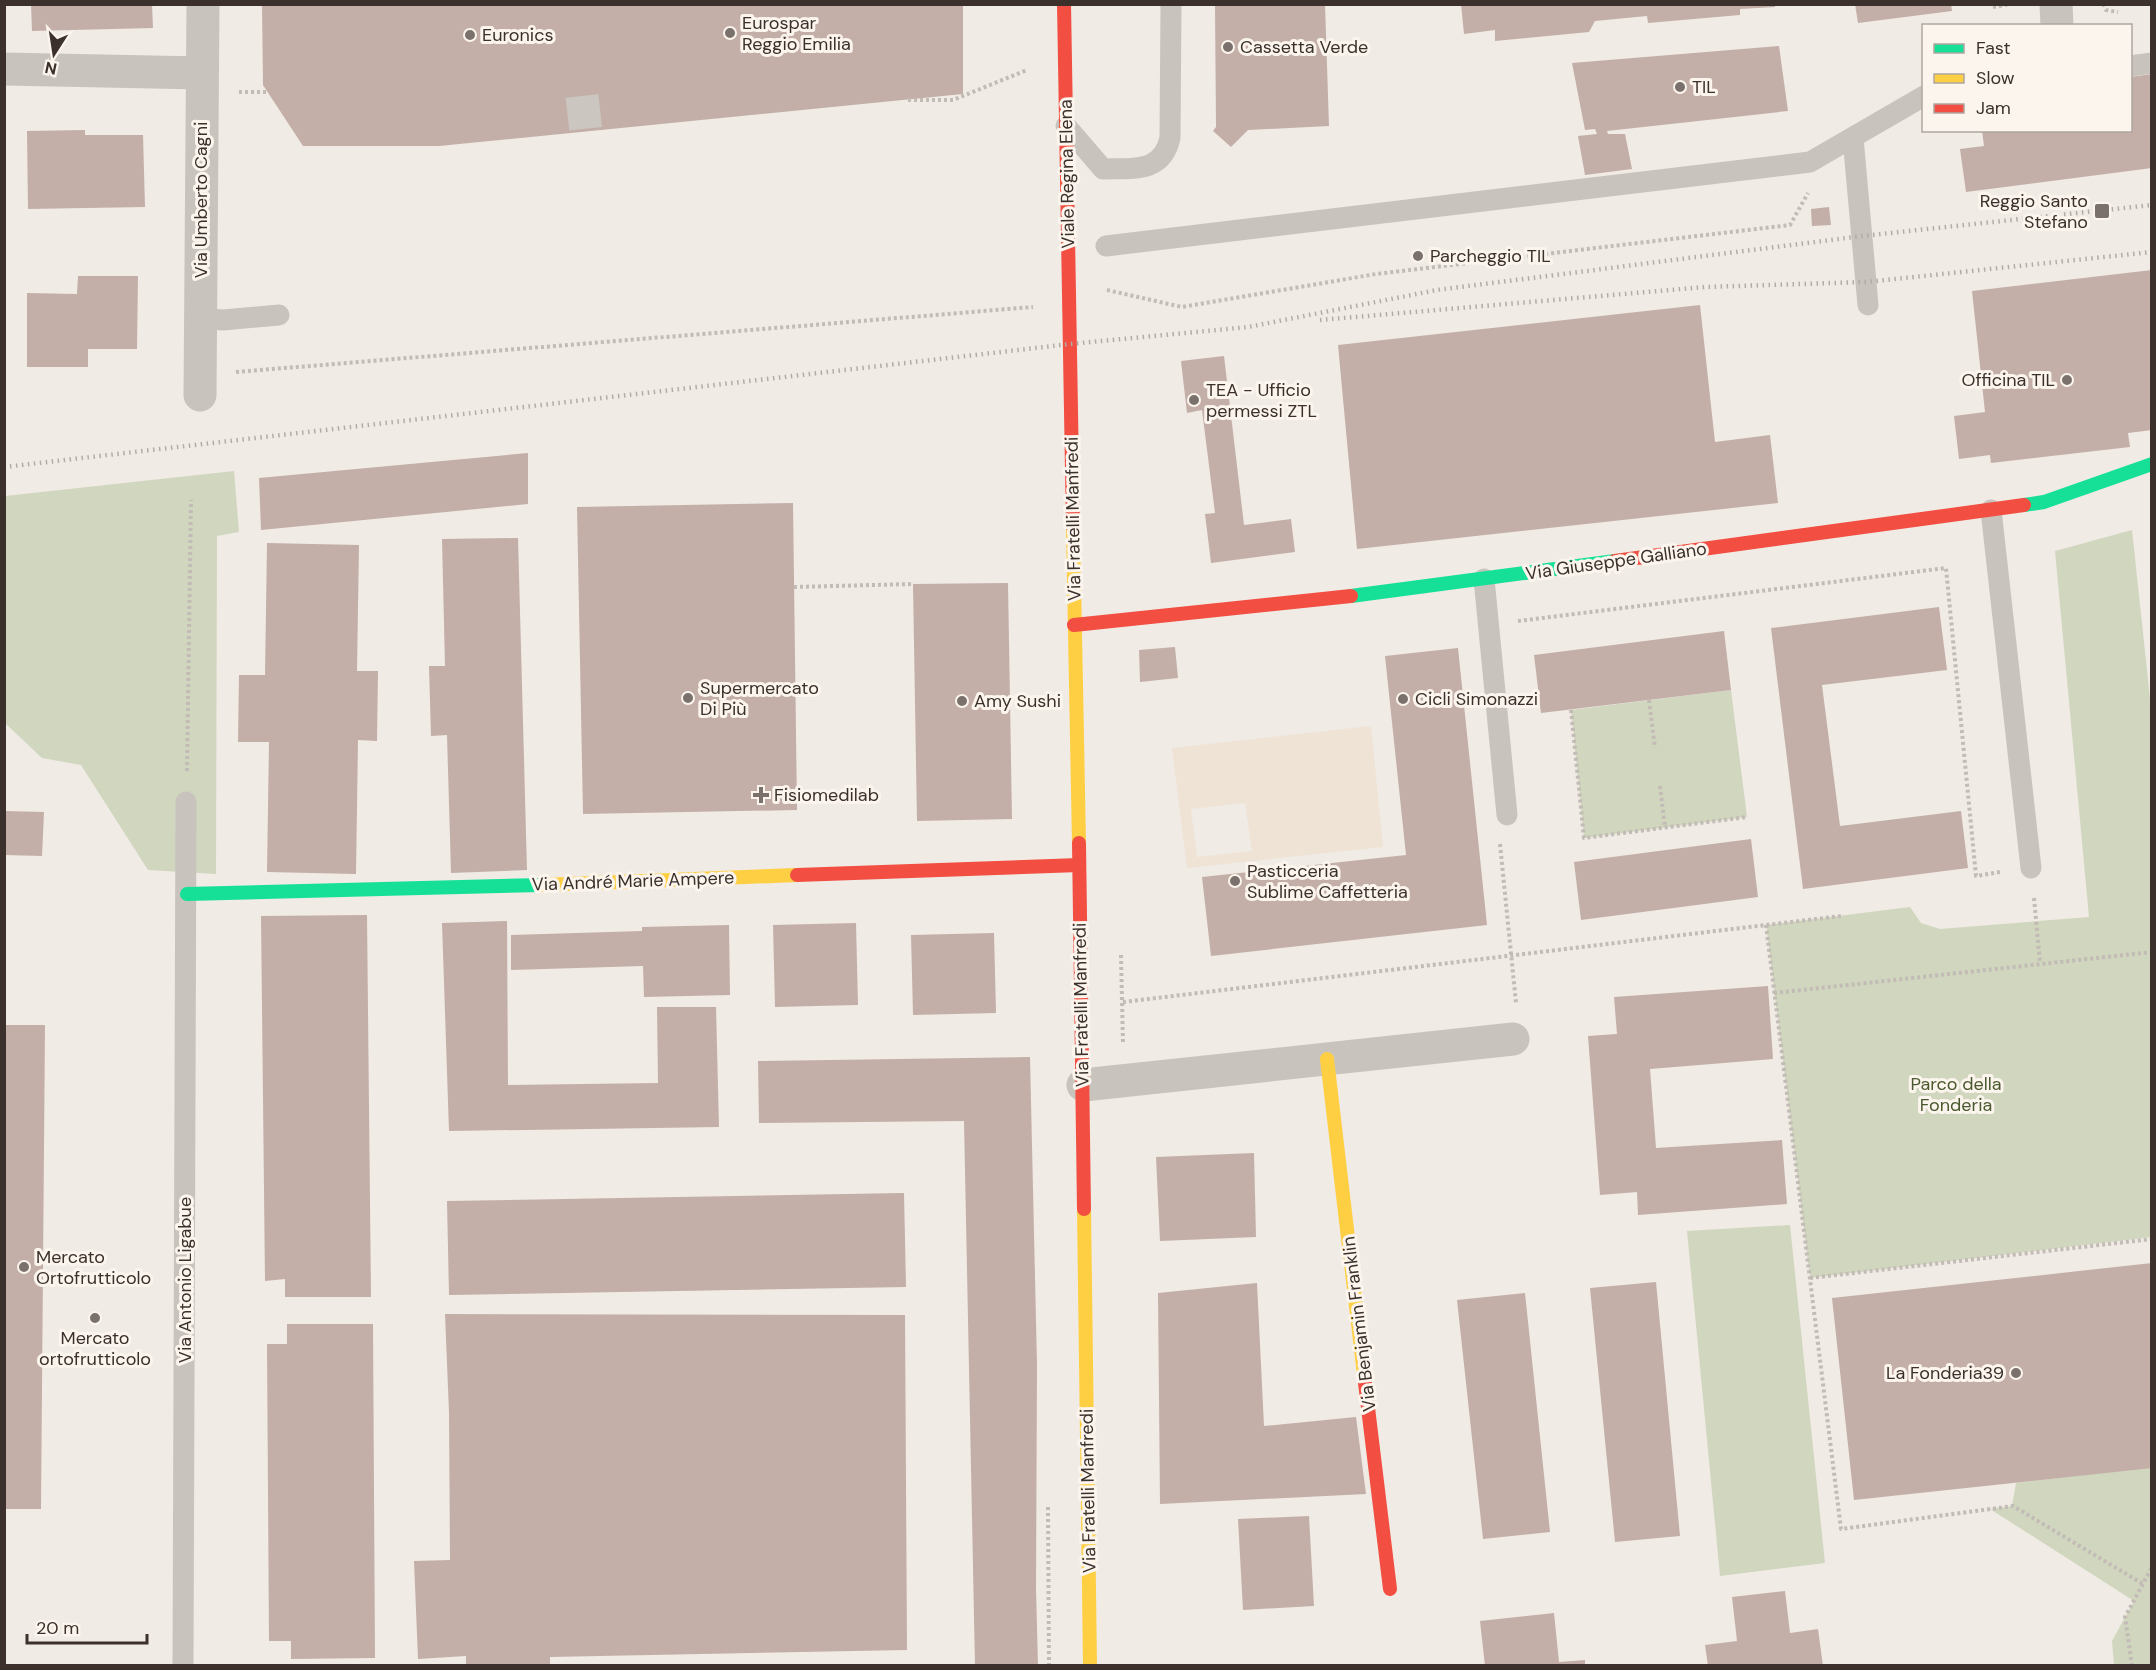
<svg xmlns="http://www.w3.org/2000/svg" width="2156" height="1670" font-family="'DM Sans',sans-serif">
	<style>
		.green { fill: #d1d6bf }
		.plaza { fill: #eee3d5; fill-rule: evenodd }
		.building { fill: #c3afa7 }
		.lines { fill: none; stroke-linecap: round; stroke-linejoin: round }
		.street-tunnel { stroke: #ccc6c0; stroke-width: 33; stroke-dasharray: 33 16; stroke-linecap: butt }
		.path { stroke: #c2bbb6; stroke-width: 4; stroke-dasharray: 3 3; stroke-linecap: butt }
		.lane { stroke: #c9c3be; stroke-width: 21 }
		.street { stroke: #c9c3be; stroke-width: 33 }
		.fast { stroke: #16e098; stroke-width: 14 }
		.slow { stroke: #ffcf43; stroke-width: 14 }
		.jam { stroke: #f24e42; stroke-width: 14 }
		.rail { stroke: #b1aca8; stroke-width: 4.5; stroke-dasharray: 1.5 4.5; stroke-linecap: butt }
		.poi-dot { fill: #7a716c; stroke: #fbf5ee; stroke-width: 2 }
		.labels { text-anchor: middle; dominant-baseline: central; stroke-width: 6; stroke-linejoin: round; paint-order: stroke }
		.poi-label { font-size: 18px; fill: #3b302b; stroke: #fbf5ee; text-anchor: start }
		.street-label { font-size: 18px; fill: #3b302b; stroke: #fbf5ee }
		.park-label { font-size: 18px; fill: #4a5a2e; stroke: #fbf5ee }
	</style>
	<rect width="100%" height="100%" fill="#f0ebe5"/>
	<g class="green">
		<polygon points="234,471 239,532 217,536 216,874 148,870 81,765 42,758 5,723 5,496"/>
		<polygon points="2132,530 2152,717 2151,1237 1810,1278 1766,925 1910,907 1921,923 1940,929 2089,917 2055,551"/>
		<polygon points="1731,690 1747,817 1584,838 1571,710"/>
		<polygon points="1790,1225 1825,1563 1720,1576 1687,1231"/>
		<polygon points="2151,1467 2151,1665 2114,1665 2112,1641 2134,1601 1990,1509 2012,1506 2016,1483"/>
	</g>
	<path class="plaza" d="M1371,726L1383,847L1187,868L1172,748ZM1245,803L1252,851L1197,857L1191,809Z"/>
	<g class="building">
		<polygon points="31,4 152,4 153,28 32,31"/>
		<polygon points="262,4 963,4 963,94 439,146 303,146 263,85"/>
		<polygon points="1215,4 1325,4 1329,126 1248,130 1231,147 1213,131 1216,127"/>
		<polygon points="1461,4 1775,4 1775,7 1740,9 1740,15 1648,23 1647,16 1595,21 1589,32 1495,41 1495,30 1464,34"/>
		<polygon points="1855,4 1951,4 1952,11 1858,23"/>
		<polygon points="1779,46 1788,111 1607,131 1608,134 1625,134 1632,169 1585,175 1578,136 1597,134 1595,129 1585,130 1572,63"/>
		<polygon points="2152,74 2152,168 1966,192 1960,149 1984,146 1982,130 2130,130 2130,77"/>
		<polygon points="85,130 85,135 143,135 145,207 28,209 27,131"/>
		<polygon points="1829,207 1831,225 1812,226 1811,209"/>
		<polygon points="2152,270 2152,430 2128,433 2130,447 1991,463 1990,455 1959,459 1954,416 1985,412 1972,291"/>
		<polygon points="78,276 138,276 137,349 88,349 88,367 27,367 27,293 77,294"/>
		<polygon points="1700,305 1715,442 1770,435 1778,503 1357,549 1338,345"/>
		<polygon points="1224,356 1244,525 1291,519 1295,552 1211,563 1205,514 1215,513 1202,410 1187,413 1181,361"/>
		<polygon points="528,453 528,504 261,530 259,478"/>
		<polygon points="793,503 797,810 583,814 577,507"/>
		<polygon points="518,538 527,870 451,873 447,735 431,736 429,666 445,666 442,539"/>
		<polygon points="267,543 359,545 357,671 378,671 377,741 358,740 356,874 267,872 269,742 238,742 239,675 265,675"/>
		<polygon points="1008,583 1012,819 917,821 913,584"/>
		<polygon points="1939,607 1947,670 1822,685 1840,826 1961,811 1968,868 1803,889 1771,628"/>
		<polygon points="1724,631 1731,690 1541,713 1534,655"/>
		<polygon points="1175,647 1178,678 1140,682 1139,650"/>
		<polygon points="1458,648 1487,925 1211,956 1202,877 1406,855 1385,656"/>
		<polygon points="4,811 44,812 42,856 4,855"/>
		<polygon points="1751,839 1758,897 1581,920 1574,862"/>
		<polygon points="367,915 371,1297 285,1297 285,1279 265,1281 261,916"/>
		<polygon points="507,921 508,1085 658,1083 657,1007 716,1007 719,1127 449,1131 442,923"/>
		<polygon points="856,923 858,1005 775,1007 773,925"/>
		<polygon points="729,925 730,995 644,997 643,966 511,970 511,935 642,931 642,927"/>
		<polygon points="994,933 996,1013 913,1015 911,935"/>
		<polygon points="1768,986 1773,1059 1650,1069 1656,1148 1782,1140 1787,1204 1638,1215 1637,1192 1600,1195 1588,1036 1617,1034 1614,997"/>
		<polygon points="4,1025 45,1025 41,1509 4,1509"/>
		<polygon points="1030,1057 1037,1365 1036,1589 1038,1666 975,1666 964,1121 759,1123 758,1061"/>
		<polygon points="1254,1153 1256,1237 1160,1241 1156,1157"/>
		<polygon points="904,1193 906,1287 449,1295 447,1201"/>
		<polygon points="2152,1263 2152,1468 1854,1500 1832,1298"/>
		<polygon points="1656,1282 1680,1536 1615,1542 1590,1288"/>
		<polygon points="1257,1283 1264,1426 1356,1417 1366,1494 1160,1504 1158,1293"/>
		<polygon points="1525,1293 1550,1532 1483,1539 1457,1300"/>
		<polygon points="445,1314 905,1315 907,1650 550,1657 550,1666 466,1666 466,1656 418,1659 414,1561 450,1560 449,1412"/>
		<polygon points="287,1324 373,1324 375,1658 291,1659 291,1641 269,1641 267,1344 287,1344"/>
		<polygon points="1309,1516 1314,1606 1243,1610 1238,1519"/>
		<polygon points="1785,1591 1790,1633 1818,1629 1823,1666 1708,1666 1705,1645 1737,1641 1732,1597"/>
		<polygon points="1554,1613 1559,1662 1585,1660 1585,1666 1485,1666 1480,1621"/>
	</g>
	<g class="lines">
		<polyline class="street-tunnel" points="582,96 586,132"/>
		<g class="path">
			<polyline points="2103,4 2106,10 2118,12"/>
			<polyline points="1993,7 2010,4"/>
			<polyline points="239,92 268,92"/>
			<polyline points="908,100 953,100 1027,70"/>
			<polyline points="1107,290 1182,307 1376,274 1790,225 1808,193"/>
			<polyline points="236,372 1033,307"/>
			<polyline points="794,587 913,584"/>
			<polyline points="1518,621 1946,568 1976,876 2000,872"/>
			<polyline points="1649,700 1655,748"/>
			<polyline points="1571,710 1584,838 1747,817"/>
			<polyline points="187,771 191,500"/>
			<polyline points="1660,786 1665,827"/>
			<polyline points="1500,844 1516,1003"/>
			<polyline points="2034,898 2040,963"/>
			<polyline points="1766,925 1841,1529 2013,1506 2143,1584"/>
			<polyline points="1121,955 1123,1044"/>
			<polyline points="1774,993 2152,952"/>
			<polyline points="1123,1002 1841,916"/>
			<polyline points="1810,1278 2152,1239"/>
			<polyline points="1048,1507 1049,1666"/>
			<polyline points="2132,1666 2125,1617 2152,1567"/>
		</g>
		<g class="lane">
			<polyline points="2130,66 2152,63"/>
			<path d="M1066,126L1103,169C1132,168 1162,174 1170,138L1171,4"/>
			<polyline points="1853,138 1868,305"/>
			<polyline points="1106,246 1810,162 1924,96"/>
			<polyline points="201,318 223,320 279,315"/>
			<polyline points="1991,510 2031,868"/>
			<polyline points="1484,579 1507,815"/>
			<polyline points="183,1666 186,802"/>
		</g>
		<g class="street">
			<polyline points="2056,4 2057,26"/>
			<polyline points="4,69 202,73"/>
			<polyline points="200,395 203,4"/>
			<polyline points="1083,1085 1513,1039"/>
		</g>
		<g class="fast">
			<polyline points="2024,505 2044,502 2152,464"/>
			<polyline points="1351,596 1615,561"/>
			<polyline points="187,894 542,885"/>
		</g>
		<g class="slow">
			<polyline points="1073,527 1079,843"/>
			<polyline points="542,885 797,875"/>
			<polyline points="1327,1059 1365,1383"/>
			<polyline points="1084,1209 1090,1666"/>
		</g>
		<g class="jam">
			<polyline points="1064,4 1073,527"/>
			<polyline points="1615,561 2024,505"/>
			<polyline points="1074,625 1351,596"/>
			<polyline points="1079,843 1084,1209"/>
			<polyline points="797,875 1079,865"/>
			<polyline points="1365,1383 1390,1589"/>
		</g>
		<g class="rail">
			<polyline points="1320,320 1705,287 1866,282 2152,252"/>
			<polyline points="4,467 1070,344 1248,327 1437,290 1862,236 2152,205"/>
		</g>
	</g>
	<g class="poi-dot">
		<circle cx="730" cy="33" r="6"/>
		<circle cx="470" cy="35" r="6"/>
		<circle cx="1228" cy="47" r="6"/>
		<circle cx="1680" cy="87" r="6"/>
		<rect x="2094" y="203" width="16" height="16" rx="3"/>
		<circle cx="1418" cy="256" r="6"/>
		<circle cx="2067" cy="380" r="6"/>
		<circle cx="1194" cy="400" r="6"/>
		<circle cx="688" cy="698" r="6"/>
		<circle cx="1403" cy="699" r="6"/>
		<circle cx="962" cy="701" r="6"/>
		<path d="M758 786h6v6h6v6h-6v6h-6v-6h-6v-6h6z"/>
		<circle cx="1235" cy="881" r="6"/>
		<circle cx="24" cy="1267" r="6"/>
		<circle cx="95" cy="1318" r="6"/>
		<circle cx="2016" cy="1373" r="6"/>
	</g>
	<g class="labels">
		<g class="poi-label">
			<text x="742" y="23">Eurospar<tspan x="742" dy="21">Reggio Emilia</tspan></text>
			<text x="482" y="35">Euronics</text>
			<text x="1240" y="47">Cassetta Verde</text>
			<text x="1692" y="87">TIL</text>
			<text x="2088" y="201" text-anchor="end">Reggio Santo<tspan x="2088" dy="21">Stefano</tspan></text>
			<text x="1430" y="256">Parcheggio TIL</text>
			<text x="2055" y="380" text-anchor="end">Officina TIL</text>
			<text x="1206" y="390">TEA - Ufficio<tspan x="1206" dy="21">permessi ZTL</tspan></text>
			<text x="700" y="688">Supermercato<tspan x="700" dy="21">Di Più</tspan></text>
			<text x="1415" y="699">Cicli Simonazzi</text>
			<text x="974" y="701">Amy Sushi</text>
			<text x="774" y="795">Fisiomedilab</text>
			<text x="1247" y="871">Pasticceria<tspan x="1247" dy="21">Sublime Caffetteria</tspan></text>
			<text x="36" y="1257">Mercato<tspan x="36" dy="21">Ortofrutticolo</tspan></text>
			<text x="95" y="1338" text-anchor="middle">Mercato<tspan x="95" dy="21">ortofrutticolo</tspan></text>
			<text x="2004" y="1373" text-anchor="end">La Fonderia39</text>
		</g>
		<g class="street-label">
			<text transform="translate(1067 174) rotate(-91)">Viale Regina Elena</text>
			<text transform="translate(201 200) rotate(-90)">Via Umberto Cagni</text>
			<text transform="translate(1073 519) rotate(-91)">Via Fratelli Manfredi</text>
			<text transform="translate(1616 561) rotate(-8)">Via Giuseppe Galliano</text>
			<text transform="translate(633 881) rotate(-2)">Via André Marie Ampere</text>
			<text transform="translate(1081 1005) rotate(-91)">Via Fratelli Manfredi</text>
			<text transform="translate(185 1280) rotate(-90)">Via Antonio Ligabue</text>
			<text transform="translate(1359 1324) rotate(-97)">Via Benjamin Franklin</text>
			<text transform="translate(1088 1491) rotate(-91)">Via Fratelli Manfredi</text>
		</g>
		<g class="park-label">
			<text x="1956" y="1084">Parco della<tspan x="1956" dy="21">Fonderia</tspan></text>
		</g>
	</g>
	<rect width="2156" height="1670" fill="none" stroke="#3b302b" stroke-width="12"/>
	<rect x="1922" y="24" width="210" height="108" fill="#fbf5ee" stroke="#aea6a0" stroke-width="1.5"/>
	<rect x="1934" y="44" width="30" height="9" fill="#16e098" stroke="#aea6a0" stroke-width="1.5"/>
	<text x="1976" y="54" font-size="18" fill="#3b302b">Fast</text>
	<rect x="1934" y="74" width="30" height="9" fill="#ffcf43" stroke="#aea6a0" stroke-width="1.5"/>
	<text x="1976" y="84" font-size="18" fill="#3b302b">Slow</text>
	<rect x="1934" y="104" width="30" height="9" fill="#f24e42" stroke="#aea6a0" stroke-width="1.5"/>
	<text x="1976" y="114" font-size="18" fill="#3b302b">Jam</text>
	<g transform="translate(54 54) rotate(192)" stroke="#fbf5ee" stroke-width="4.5" paint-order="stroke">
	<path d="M0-4.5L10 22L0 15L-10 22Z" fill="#3b302b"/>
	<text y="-9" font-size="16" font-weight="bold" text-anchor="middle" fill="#3b302b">N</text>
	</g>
	<path d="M27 1634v9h120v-9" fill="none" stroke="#3b302b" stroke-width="3"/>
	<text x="36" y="1634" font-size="18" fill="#3b302b" stroke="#fbf5ee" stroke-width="4.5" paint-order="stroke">20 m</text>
</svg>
